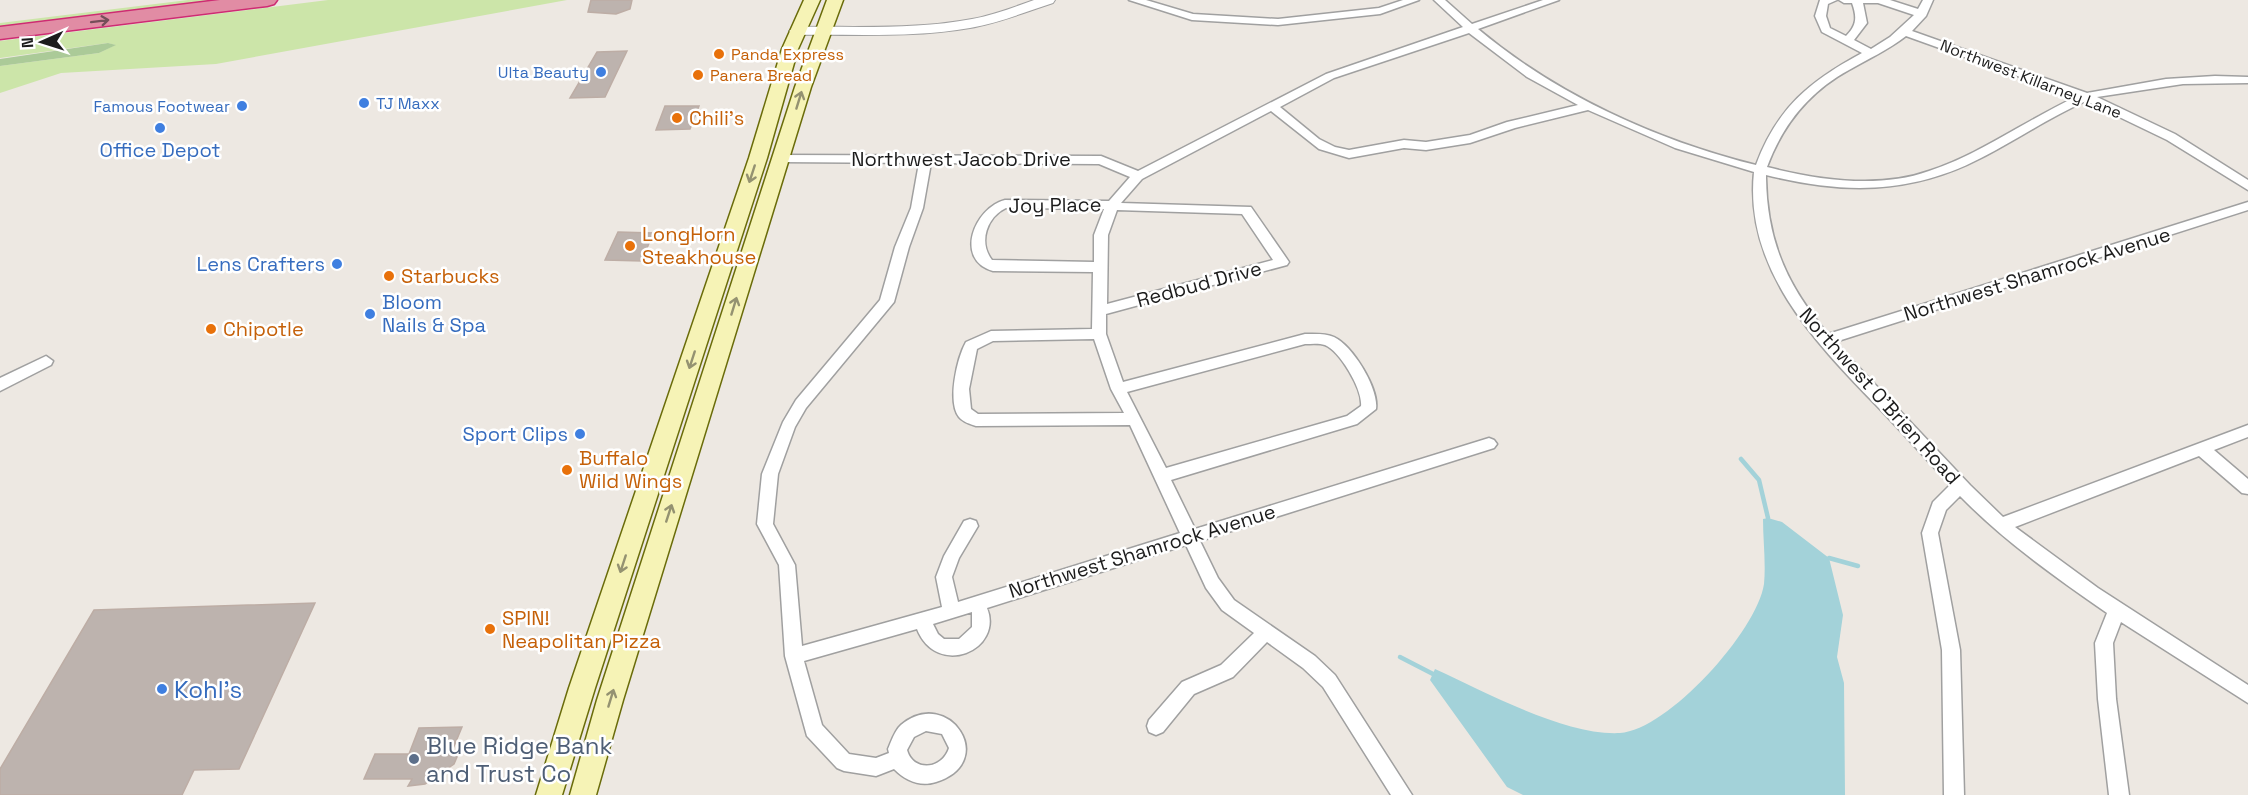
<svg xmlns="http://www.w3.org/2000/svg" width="2248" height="795" font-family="'Space Grotesk',sans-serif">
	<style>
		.grass { fill: #cce5a9 }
		.forest { fill: #abca98 }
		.water { fill: #a3d2d9 }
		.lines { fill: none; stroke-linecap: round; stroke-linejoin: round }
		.stream { stroke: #a3d2d9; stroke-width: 4.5 }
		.building { fill: #bdb3ae; stroke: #bdada5; stroke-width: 1.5 }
		.minor-casing { stroke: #a0a0a0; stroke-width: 3 }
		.tertiary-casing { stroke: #a0a0a0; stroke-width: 2 }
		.secondary-casing { stroke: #6a6c0a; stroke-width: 3 }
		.motorway-casing { stroke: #ce2b72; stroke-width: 3 }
		.minor { fill: #fff; fill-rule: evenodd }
		.tertiary { fill: #fff; fill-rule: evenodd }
		.secondary { fill: #f6f3b6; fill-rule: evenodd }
		.motorway { fill: #e18ca4; fill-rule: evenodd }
		.oneway { stroke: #754e59 }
		.oneway2 { stroke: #949271 }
		.food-dot { fill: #e8710a; stroke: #fff; stroke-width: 2 }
		.shop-dot { fill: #3f7fe0; stroke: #fff; stroke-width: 2 }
		.service-dot { fill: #5c6f8a; stroke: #fff; stroke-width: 2 }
		.labels { text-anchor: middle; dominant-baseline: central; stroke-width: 5; stroke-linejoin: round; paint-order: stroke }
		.far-food-label { font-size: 16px; fill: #c56008; stroke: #fff; text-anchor: start }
		.far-shop-label { font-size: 16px; fill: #366cbe; stroke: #fff; text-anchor: end }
		.far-street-label { font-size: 16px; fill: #1c1c1c; stroke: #fff }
		.food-label { font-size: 20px; fill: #c56008; stroke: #fff; text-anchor: start }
		.shop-label { font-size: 20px; fill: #366cbe; stroke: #fff; text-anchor: end }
		.street-label { font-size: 20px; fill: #1c1c1c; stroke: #fff }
		.near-shop-label { font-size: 24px; fill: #366cbe; stroke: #fff; text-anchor: start }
		.near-service-label { font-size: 24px; fill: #4e5e75; stroke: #fff; text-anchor: start }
	</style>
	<rect width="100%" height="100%" fill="#ede8e2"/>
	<g class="grass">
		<polygon points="188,0 232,0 0,29 0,23"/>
		<polygon points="328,0 567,0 216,64 61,73 0,93 0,66 99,53 115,45 108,43 0,58 0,41"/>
	</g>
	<polygon class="forest" points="108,43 116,45 99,53 0,66 0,59"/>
	<path class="water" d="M1768,518L1782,522L1829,558L1843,615L1837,657L1844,683L1845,795H1523L1507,787L1430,680L1435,669C1486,692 1565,736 1620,733C1668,730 1757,631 1764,584C1766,563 1763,540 1763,519Z"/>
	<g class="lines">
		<g class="stream">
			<polyline points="1741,459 1759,480 1768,518"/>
			<polyline points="1829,558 1858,566"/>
			<polyline points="1400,657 1433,674"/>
		</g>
	</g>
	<g class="building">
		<polygon points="591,0 632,0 630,9 616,14 588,12"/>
		<polygon points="627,51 605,97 570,98 597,52"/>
		<polygon points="665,106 699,106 690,129 656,130"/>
		<polygon points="618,232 653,233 642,261 605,260"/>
		<polygon points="315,603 239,769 194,770 182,795 0,795 0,769 94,610"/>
		<polygon points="462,727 452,751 460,750 454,764 425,784 408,786 412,779 364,779 375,754 409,754 419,728"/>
	</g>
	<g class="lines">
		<defs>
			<g id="minor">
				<polygon points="1129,0 1146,0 1193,14 1278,19 1379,8 1403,0 1419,0 1380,14 1278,25 1192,20"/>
				<path d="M1434,0H1445L1472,24L1543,0H1559L1478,29C1557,95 1656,140 1756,165C1777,108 1810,81 1862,53L1822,32L1815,16L1820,0H1837L1828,4L1826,16L1830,28L1846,36C1857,25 1857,17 1852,3H1844L1839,0H1890L1918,9L1923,0H1933L1926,16L1912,31L2087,93L2166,79L2215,76L2248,77V83L2183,84L2097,97L2175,134L2248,180V190L2167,140L2086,101C2050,117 2016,140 1981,158C1910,195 1842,194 1766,175V178C1767,241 1787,286 1828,334L2248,202V210L1835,342L1970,485L2003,517L2248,425V437L2214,450L2248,479V494L2242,493L2199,456L2015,527L2098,588L2248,685V703L2121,622L2113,643L2116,699L2129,795H2109L2098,699L2095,643L2107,613C2055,577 2004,541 1960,496L1946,510L1938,533L1960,650L1964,795H1944L1942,650L1922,533L1933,502L1950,485C1925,458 1901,431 1875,404C1814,341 1744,268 1754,172L1675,148L1588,110L1515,128L1470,143L1426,150L1404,148L1349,158L1319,149L1271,111L1142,179L1121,203L1251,207L1287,259L1289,262L1287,265L1106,314V334L1123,382L1305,334C1315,334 1325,333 1334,337C1353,346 1379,389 1376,409L1357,424L1171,480L1195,529L1489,438L1494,440L1497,444L1494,448L1200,541L1218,578L1234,600L1315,656L1335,675L1412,795H1391L1323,687L1303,668L1267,642L1233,677L1194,694L1163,732L1156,735L1149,732L1147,726L1149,720L1182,682L1221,665L1254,633L1222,610L1206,588L1186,545L987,608C1004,650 937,679 917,629L804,661L822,725L849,754L876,758L889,753L888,749C891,742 895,730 901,725C948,685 1000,762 936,782C920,787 906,781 894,769L876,776L844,771L837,768L807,736L785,656L779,565L757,524L762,474L783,422L796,400L880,300L895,247L911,208L919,163L780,162L774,158L776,155L1101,156L1138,171L1326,74L1463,27ZM1863,3H1878L1914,15L1890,37L1871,49L1854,40L1867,23ZM1469,33L1527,77L1578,105L1507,122L1470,135L1426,142L1404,140L1349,150L1335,147L1319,139L1280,107L1334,78ZM1906,36L2076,97C2026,120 1981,154 1929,171C1879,189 1818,180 1767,167C1783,124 1809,92 1849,70C1868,59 1888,50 1906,36ZM931,163L1099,164L1130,177L1109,201L1005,200C974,208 954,260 993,271L1093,272L1092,329L991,331L966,342C957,358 947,402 959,417C963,422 970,424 976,426L1130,425L1180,533L958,602L952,577L959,558L978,526L976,521L970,519L964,521L944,556L936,577L942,607L802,646L795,565L773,524L778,474L795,427L806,408L894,302L909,247L923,208ZM1006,208L1104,209L1094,235V262L992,260C978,242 987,217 1006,208ZM1117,210L1242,214L1273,260L1107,304L1108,235ZM1094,339L1111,389L1124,413L978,414L971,409L969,389L977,349L993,341ZM1305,344C1311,344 1319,343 1325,345C1340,351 1363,390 1361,406L1347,416L1166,468L1127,392ZM972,612V627L959,639H944L938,634L933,624ZM926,731L942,734L949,748C942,770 913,772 907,750L914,737Z"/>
				<polygon points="46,356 53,361 51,365 0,391 0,378"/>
			</g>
			<path id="tertiary" d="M1034,0H1055L1053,3C1025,12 999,23 970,28C913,38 854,34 796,35L789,31L796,27C854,26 915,30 972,19C994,15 1014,7 1034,0Z"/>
			<g id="secondary">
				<polygon points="804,0 820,0 798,49 767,158 595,688 562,795 536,795 569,688 749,158 782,49"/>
				<polygon points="827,0 843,0 811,87 623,700 596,795 570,795 597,700 795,87"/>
			</g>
			<polygon id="motorway" points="220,0 277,0 274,4 267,6 0,39 0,27"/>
		</defs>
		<use href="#minor" class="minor-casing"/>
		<use href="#tertiary" class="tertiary-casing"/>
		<use href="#secondary" class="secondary-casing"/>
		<use href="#motorway" class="motorway-casing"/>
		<use href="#minor" class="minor"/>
		<use href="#tertiary" class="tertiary"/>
		<use href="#secondary" class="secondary"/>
		<use href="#motorway" class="motorway"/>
	</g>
	<defs><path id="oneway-shaft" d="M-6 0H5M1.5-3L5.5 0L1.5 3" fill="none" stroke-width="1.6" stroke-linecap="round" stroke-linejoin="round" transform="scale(1.5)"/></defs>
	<use class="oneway" href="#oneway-shaft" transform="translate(100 21) rotate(-7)"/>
	<g class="oneway2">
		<use href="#oneway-shaft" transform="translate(799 100) rotate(-73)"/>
		<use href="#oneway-shaft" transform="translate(752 174) rotate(108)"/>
		<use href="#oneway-shaft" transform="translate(734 306) rotate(-73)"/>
		<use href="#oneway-shaft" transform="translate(692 360) rotate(108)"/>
		<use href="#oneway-shaft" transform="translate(669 513) rotate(-72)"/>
		<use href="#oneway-shaft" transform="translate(623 564) rotate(108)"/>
		<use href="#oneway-shaft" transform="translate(611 698) rotate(-73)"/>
	</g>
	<g class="food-dot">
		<circle cx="719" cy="54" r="6"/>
		<circle cx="698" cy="75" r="6"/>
		<circle cx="677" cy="118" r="6"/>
		<circle cx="630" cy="246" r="6"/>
		<circle cx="389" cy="276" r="6"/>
		<circle cx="211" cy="329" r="6"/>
		<circle cx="567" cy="470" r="6"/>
		<circle cx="490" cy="629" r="6"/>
	</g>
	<g class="shop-dot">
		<circle cx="601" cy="72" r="6"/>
		<circle cx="364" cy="103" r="6"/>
		<circle cx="242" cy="106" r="6"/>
		<circle cx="160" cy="128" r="6"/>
		<circle cx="337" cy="264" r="6"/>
		<circle cx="370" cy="314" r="6"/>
		<circle cx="580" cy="434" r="6"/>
		<circle cx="162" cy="689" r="6"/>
	</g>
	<circle class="service-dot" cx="414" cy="759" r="6"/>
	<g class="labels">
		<g class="far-food-label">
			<text x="731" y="54">Panda Express</text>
			<text x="710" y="75">Panera Bread</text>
		</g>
		<g class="far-shop-label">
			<text x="589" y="72">Ulta Beauty</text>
			<text x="376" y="103" text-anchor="start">TJ Maxx</text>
			<text x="230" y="106">Famous Footwear</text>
		</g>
		<g class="far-street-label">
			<text transform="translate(2031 79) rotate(21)">Northwest Killarney Lane</text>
		</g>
		<g class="food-label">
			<text x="689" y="118">Chili's</text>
			<text x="642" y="234">LongHorn<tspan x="642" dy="23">Steakhouse</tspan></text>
			<text x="401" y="276">Starbucks</text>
			<text x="223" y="329">Chipotle</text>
			<text x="579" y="458">Buffalo<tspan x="579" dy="23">Wild Wings</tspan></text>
			<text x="502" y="618">SPIN!<tspan x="502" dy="23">Neapolitan Pizza</tspan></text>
		</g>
		<g class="shop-label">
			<text x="160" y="150" text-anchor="middle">Office Depot</text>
			<text x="325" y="264">Lens Crafters</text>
			<text x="382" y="302" text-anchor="start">Bloom<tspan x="382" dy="23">Nails &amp; Spa</tspan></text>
			<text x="568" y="434">Sport Clips</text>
		</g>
		<g class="street-label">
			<text x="961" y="159">Northwest Jacob Drive</text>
			<text transform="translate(1055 205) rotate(-1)">Joy Place</text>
			<text transform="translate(2037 274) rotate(-17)">Northwest Shamrock Avenue</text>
			<text transform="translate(1199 284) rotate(-15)">Redbud Drive</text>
			<text transform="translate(1880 396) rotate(48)">Northwest O'Brien Road</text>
			<text transform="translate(1142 551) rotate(-17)">Northwest Shamrock Avenue</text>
		</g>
		<g class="near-shop-label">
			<text x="174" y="689">Kohl's</text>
		</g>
		<g class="near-service-label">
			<text x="426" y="745">Blue Ridge Bank<tspan x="426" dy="28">and Trust Co</tspan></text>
		</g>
	</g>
	<g transform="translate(42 42) rotate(267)" stroke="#ffffff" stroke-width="4.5" paint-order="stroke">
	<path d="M0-4.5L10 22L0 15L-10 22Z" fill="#1c1c1c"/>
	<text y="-9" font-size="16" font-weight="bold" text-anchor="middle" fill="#1c1c1c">N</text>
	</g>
</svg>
